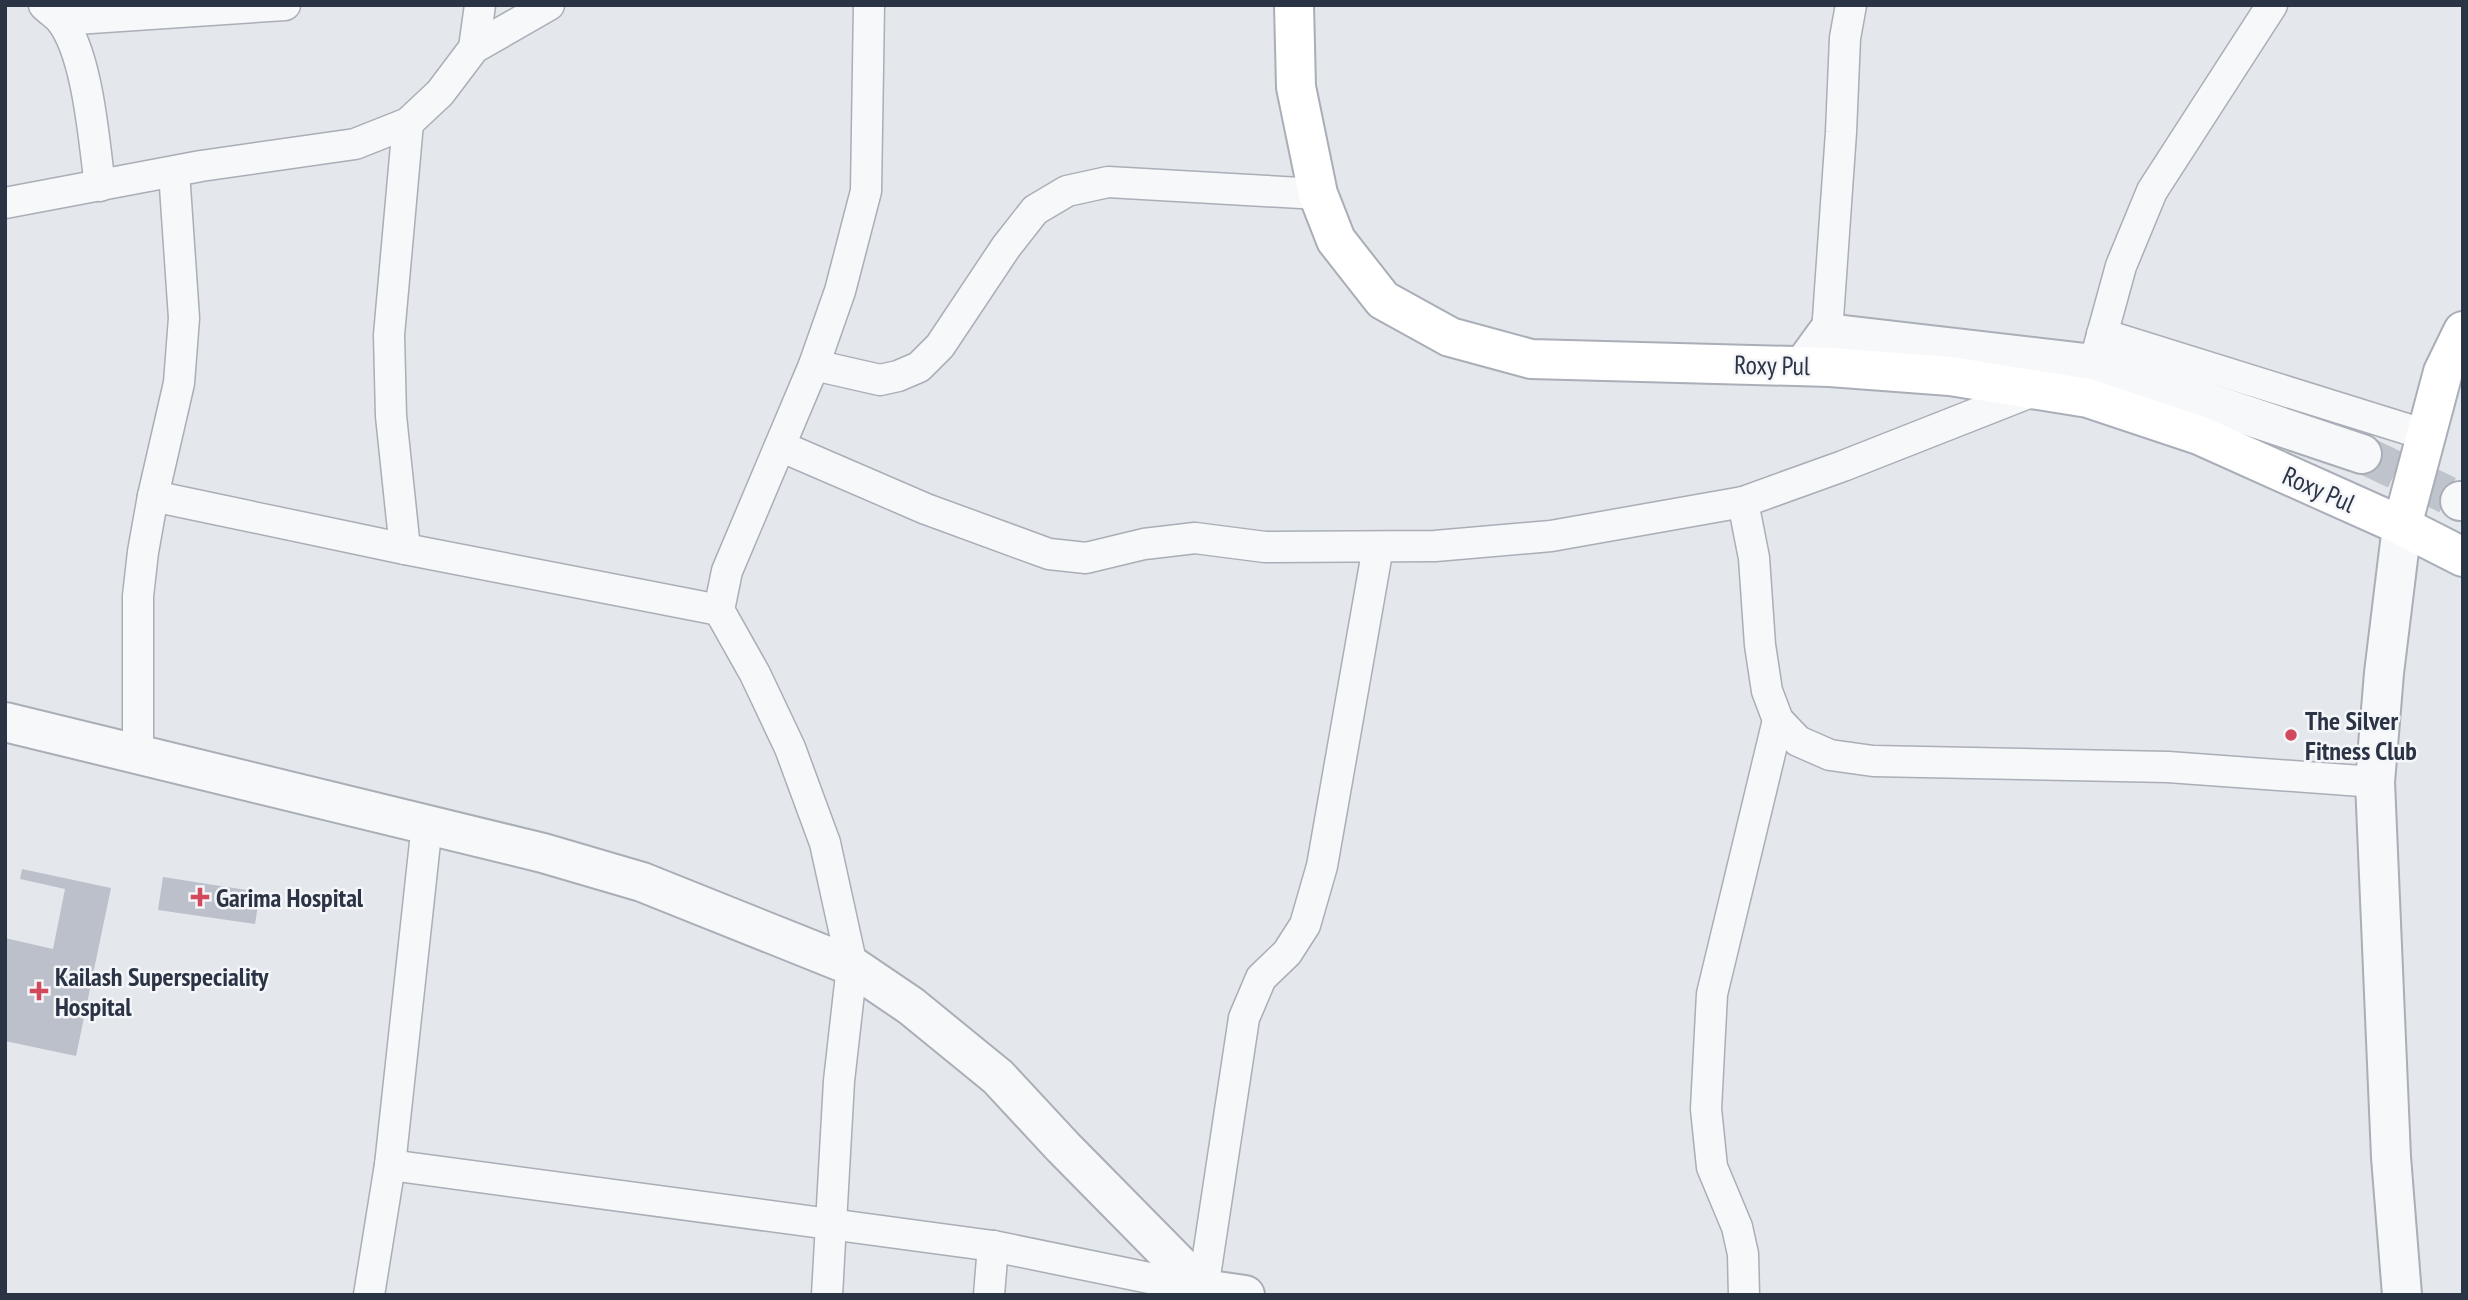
<svg xmlns="http://www.w3.org/2000/svg" width="2468" height="1300" font-family="'PT Sans Narrow',sans-serif">
	<style>
		.building { fill: #bbc0ca }
		.lines { fill: none; stroke-linecap: round; stroke-linejoin: round }
		.tertiary-tunnel { stroke: #bfc3cb; stroke-width: 38; stroke-dasharray: 38 19; stroke-linecap: butt }
		.minor-casing { stroke: #a9aeb7; stroke-width: 33 }
		.tertiary-casing { stroke: #a9aeb7; stroke-width: 42 }
		.secondary-casing { stroke: #a9aeb7; stroke-width: 42 }
		.minor { stroke: #f7f8fa; stroke-width: 30 }
		.tertiary { stroke: #f7f8fa; stroke-width: 38 }
		.secondary { stroke: #fff; stroke-width: 38 }
		.poi-dot { fill: #d1495b; stroke: #f4f6f9; stroke-width: 2.5 }
		.labels { text-anchor: middle; dominant-baseline: central; stroke-width: 5; stroke-linejoin: round; paint-order: stroke }
		.street-label { font-size: 26px; fill: #2b3445; stroke: #f4f6f9 }
		.poi-label { font-size: 26px; font-weight: bold; fill: #2b3445; stroke: #f4f6f9; text-anchor: start }
	</style>
	<rect width="100%" height="100%" fill="#e4e7ec"/>
	<g class="building">
		<polygon points="22,869 111,888 76,1056 5,1041 5,938 53,949 65,889 20,879"/>
		<polygon points="163,877 260,892 255,924 158,910"/>
	</g>
	<g class="lines">
		<polyline class="tertiary-tunnel" points="2362,454 2460,501"/>
		<defs>
			<g id="minor">
				<path d="M44,5C49,10 55,14 60,19C88,53 94,142 100,186"/>
				<polyline points="61,20 285,5"/>
				<polyline points="474,48 480,5"/>
				<polyline points="5,203 201,166 355,144 408,123 440,93 474,48 549,5"/>
				<polyline points="1827,333 1841,132 1845,38 1851,5"/>
				<polyline points="2102,334 2426,435"/>
				<polyline points="2094,364 2121,266 2152,191 2272,5"/>
				<polyline points="814,365 880,380 898,376 919,367 940,346 1006,247 1035,210 1067,191 1108,182 1318,194"/>
				<polyline points="780,446 926,509 1049,554 1086,558 1144,544 1195,538 1265,547 1435,546 1551,536 1743,502 1843,466 2036,390"/>
				<polyline points="153,496 405,549 719,610"/>
				<polyline points="1743,502 1754,558 1760,645 1767,691 1778,720 1798,741 1830,755 1873,761 2168,767 2375,782"/>
				<polyline points="405,549 391,416 389,335 408,123"/>
				<polyline points="138,755 138,596 143,552 153,496 179,383 184,318 174,172"/>
				<polyline points="390,1165 993,1246 1203,1289 1244,1018 1261,978 1287,953 1305,925 1322,866 1378,547"/>
				<polyline points="369,1295 390,1165 427,824"/>
				<polyline points="827,1295 839,1081 852,966 825,843 790,748 755,674 719,610 727,571 814,365 840,291 866,191 869,5"/>
				<polyline points="989,1295 993,1246"/>
				<polyline points="1744,1295 1743,1254 1737,1227 1712,1167 1706,1109 1709,1051 1712,994 1778,720"/>
			</g>
			<g id="tertiary">
				<polyline points="1803,366 1827,333 2094,364 2362,454"/>
				<polyline points="2460,501 2463,501"/>
				<polyline points="2402,526 2384,673 2375,782 2391,1157 2402,1295"/>
				<polyline points="5,722 543,853 642,882 852,966 911,1006 998,1077 1063,1147 1203,1289 1245,1295"/>
			</g>
			<g id="secondary">
				<polyline points="1294,5 1296,87 1318,194 1336,240 1383,300 1450,337 1531,359 1830,367 1950,376 2088,398 2199,435 2402,526 2463,557"/>
				<polyline points="2402,526 2443,372 2463,331"/>
			</g>
		</defs>
		<use href="#minor" class="minor-casing"/>
		<use href="#tertiary" class="tertiary-casing"/>
		<use href="#secondary" class="secondary-casing"/>
		<use href="#minor" class="minor"/>
		<use href="#tertiary" class="tertiary"/>
		<use href="#secondary" class="secondary"/>
	</g>
	<g class="poi-dot">
		<circle cx="2291" cy="735" r="7"/>
		<path d="M196.5 886.5h7v7h7v7h-7v7h-7v-7h-7v-7h7z"/>
		<path d="M35.5 980.5h7v7h7v7h-7v7h-7v-7h-7v-7h7z"/>
	</g>
	<g class="labels">
		<g class="street-label">
			<text transform="translate(1772 365) rotate(1)">Roxy Pul</text>
			<text transform="translate(2319 489) rotate(24)">Roxy Pul</text>
		</g>
		<g class="poi-label">
			<text x="2305" y="720">The Silver<tspan x="2305" dy="30">Fitness Club</tspan></text>
			<text x="216" y="897">Garima Hospital</text>
			<text x="55" y="976">Kailash Superspeciality<tspan x="55" dy="30">Hospital</tspan></text>
		</g>
	</g>
	<rect width="2468" height="1300" fill="none" stroke="#2b3445" stroke-width="14"/>
</svg>
